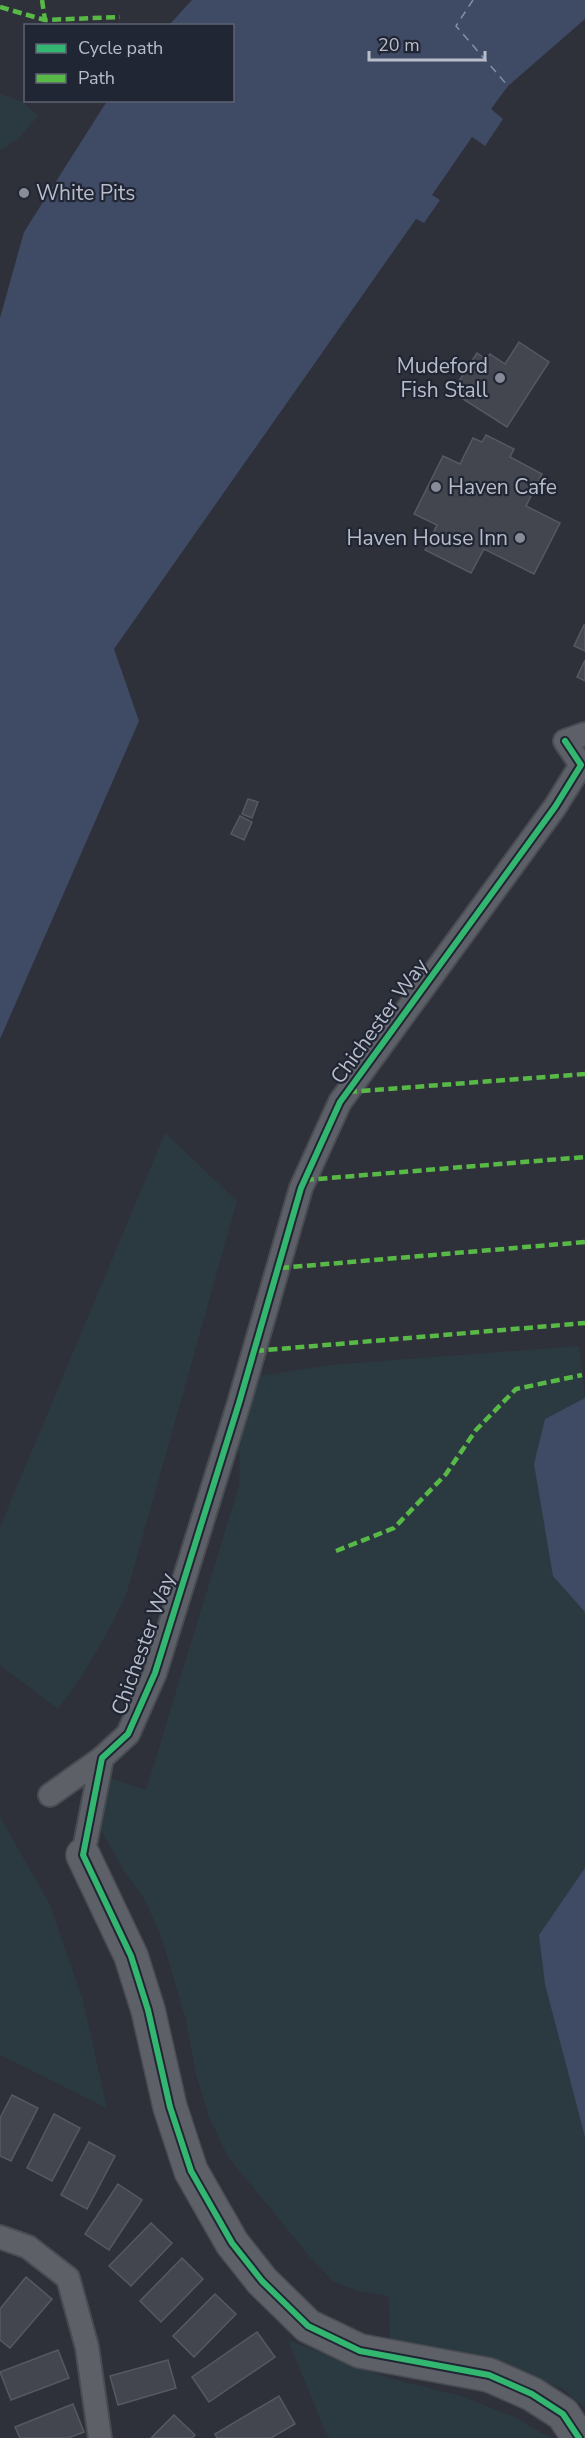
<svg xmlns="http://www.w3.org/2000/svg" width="585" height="2438" font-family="'Nunito Sans',sans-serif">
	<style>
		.green { fill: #2b3a40 }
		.water { fill: #3f4a65 }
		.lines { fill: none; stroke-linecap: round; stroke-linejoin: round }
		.ferry { stroke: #838faf; stroke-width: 1.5; stroke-dasharray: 8 6; stroke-linecap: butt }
		.building { fill: #43464e; stroke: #565961; stroke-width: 1.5 }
		.lane-casing { stroke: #4a4c53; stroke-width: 26 }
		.street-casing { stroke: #4a4c53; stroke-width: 36 }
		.lane { stroke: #5e6068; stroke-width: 22 }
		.street { stroke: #5e6068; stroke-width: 33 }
		.quiet { stroke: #58b947; stroke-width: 4.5; stroke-dasharray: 9 4.5; stroke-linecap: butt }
		.cycleway-casing { stroke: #212635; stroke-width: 10 }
		.cycleway { stroke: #33b770; stroke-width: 6 }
		.poi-dot { fill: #888c98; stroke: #212635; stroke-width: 2 }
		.labels { text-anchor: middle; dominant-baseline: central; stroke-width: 4.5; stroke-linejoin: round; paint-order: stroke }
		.poi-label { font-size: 21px; fill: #b9bdca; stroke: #212635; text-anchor: start }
		.street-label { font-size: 21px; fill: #b9bdca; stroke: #212635 }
	</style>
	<rect width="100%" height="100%" fill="#2e313a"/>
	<g class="green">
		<polygon points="0,94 23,102 38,116 18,139 0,150"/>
		<path d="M165,1133L237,1201L127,1592C108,1634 86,1672 58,1709L0,1665V1527Z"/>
		<polygon points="579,1346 585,1398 585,2408 562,2388 492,2365 390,2344 389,2296 358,2291 333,2281 311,2258 228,2157 209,2117 196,2075 186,2020 162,1939 144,1898 124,1871 101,1830 110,1778 146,1790 239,1486 240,1460 234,1429 246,1378 331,1365"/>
		<polygon points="0,1817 50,1905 83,2001 107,2108 0,2055"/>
		<polygon points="288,2340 388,2378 461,2396 514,2417 551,2438 330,2438 325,2431"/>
	</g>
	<g class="water">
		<polygon points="192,0 585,0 585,19 508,86 491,109 503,119 485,146 472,137 432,195 440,200 424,223 416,219 114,649 139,721 0,1039 0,318 24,232 107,101 232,100 232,26 169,25"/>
		<polygon points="585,1398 585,1612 553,1576 534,1464 545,1419"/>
		<polygon points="585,1868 585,2137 545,1984 539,1935"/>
	</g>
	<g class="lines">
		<polyline class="ferry" points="473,0 456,26 508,86"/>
	</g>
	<g class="building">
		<polygon points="519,342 549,362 507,427 452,392 477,353 486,359 490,354 505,364"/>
		<polygon points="486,435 514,449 510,457 542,474 526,506 560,523 534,574 484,549 471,573 425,550 437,525 414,514 443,456 460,464 473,438 482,442"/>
		<polygon points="584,625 585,626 585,651 574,646"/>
		<polygon points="585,660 585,681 577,677"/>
		<polygon points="248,799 258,802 252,818 242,814"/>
		<polygon points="240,816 252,822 244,840 231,834"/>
		<polygon points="12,2095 38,2108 11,2161 0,2156 0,2118"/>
		<polygon points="54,2114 80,2128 52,2181 27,2168"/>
		<polygon points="89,2142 115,2156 87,2209 61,2195"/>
		<polygon points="118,2184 142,2200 109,2250 85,2234"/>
		<polygon points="151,2223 172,2243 131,2286 109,2266"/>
		<polygon points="182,2258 203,2279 161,2322 140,2301"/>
		<polygon points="26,2277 52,2299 10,2348 0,2340 0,2309"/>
		<polygon points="215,2294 236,2314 194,2357 173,2336"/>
		<polygon points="257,2332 275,2357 209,2402 192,2377"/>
		<polygon points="58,2350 69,2378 11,2400 0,2372"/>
		<polygon points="168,2360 176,2388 118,2405 110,2376"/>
		<polygon points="279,2396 295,2424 271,2438 217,2438 215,2434"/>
		<polygon points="73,2404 84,2432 68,2438 20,2438 15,2427"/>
		<polygon points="174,2415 195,2435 192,2438 151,2438"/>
	</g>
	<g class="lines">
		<defs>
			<g id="lane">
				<polyline points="50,1795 102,1758"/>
				<polyline points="83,1855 102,1758 128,1734 155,1673 239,1403 301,1188 340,1102 555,807 581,765 565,741 585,734"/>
				<polyline points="0,2237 28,2247 68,2278 87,2347 100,2438"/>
			</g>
			<polyline id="street" points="83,1855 131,1956 148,2010 170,2107 191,2171 232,2243 262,2281 308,2326 360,2351 489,2375 532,2394 563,2414 579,2438"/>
		</defs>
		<use href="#lane" class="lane-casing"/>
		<use href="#street" class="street-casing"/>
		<use href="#lane" class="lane"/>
		<use href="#street" class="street"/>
		<g class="quiet">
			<polyline points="42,0 45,20"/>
			<polyline points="0,7 45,20 120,17"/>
			<polyline points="348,1092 585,1074"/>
			<polyline points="305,1180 585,1157"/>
			<polyline points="280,1268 585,1242"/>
			<polyline points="255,1351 585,1323"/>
			<polyline points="336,1551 394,1528 446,1474 476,1430 516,1389 582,1375"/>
		</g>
		<defs>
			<polyline id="cycleway" points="565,741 581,765 555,807 340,1102 301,1188 239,1403 155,1673 128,1734 102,1758 83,1855 131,1956 148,2010 170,2107 191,2171 232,2243 262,2281 308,2326 360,2351 489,2375 532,2394 563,2414 579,2438"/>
		</defs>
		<use href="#cycleway" class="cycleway-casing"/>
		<use href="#cycleway" class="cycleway"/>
	</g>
	<g class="poi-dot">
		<circle cx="24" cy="193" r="6"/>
		<circle cx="500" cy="378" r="6"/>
		<circle cx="436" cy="487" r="6"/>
		<circle cx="520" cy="538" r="6"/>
	</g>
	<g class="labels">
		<g class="poi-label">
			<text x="36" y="193">White Pits</text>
			<text x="488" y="366" text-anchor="end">Mudeford<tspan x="488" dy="24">Fish Stall</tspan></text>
			<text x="448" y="487">Haven Cafe</text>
			<text x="508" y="538" text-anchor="end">Haven House Inn</text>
		</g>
		<g class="street-label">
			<text transform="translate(379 1021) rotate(-54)">Chichester Way</text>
			<text transform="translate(143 1644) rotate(-70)">Chichester Way</text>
		</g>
	</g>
	<rect x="24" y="24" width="210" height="78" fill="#212635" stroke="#5e6271" stroke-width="1.5"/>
	<rect x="36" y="44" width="30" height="9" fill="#33b770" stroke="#5e6271" stroke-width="1.5"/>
	<text x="78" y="54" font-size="18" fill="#b9bdca">Cycle path</text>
	<rect x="36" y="74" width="30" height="9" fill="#58b947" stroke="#5e6271" stroke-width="1.5"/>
	<text x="78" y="84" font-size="18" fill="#b9bdca">Path</text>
	<path d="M369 51v9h116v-9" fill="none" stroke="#b9bdca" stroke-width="3"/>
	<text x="378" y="51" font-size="18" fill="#b9bdca" stroke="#212635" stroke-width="4.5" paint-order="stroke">20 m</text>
</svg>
